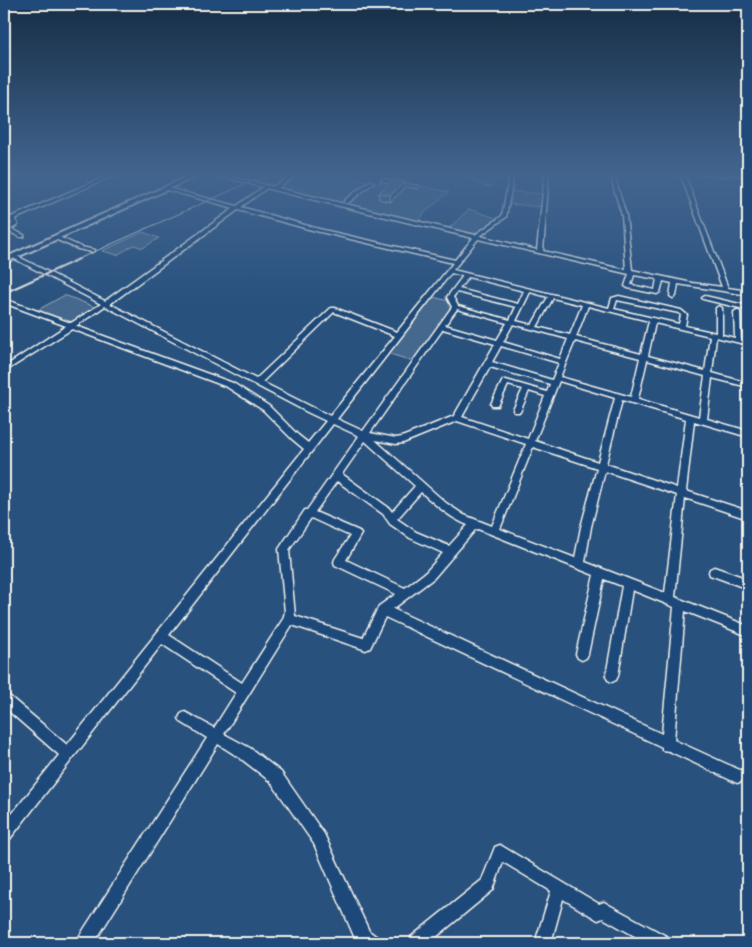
<svg xmlns="http://www.w3.org/2000/svg" width="752" height="947" font-family="Delius,sans-serif">
	<style>
		.green { fill: #45688e; stroke: #9cacbb }
		.lines { fill: none; stroke-linecap: round; stroke-linejoin: round }
		.minor-casing { stroke: #f4f1e8; stroke-width: 3 }
		.major-casing { stroke: #f4f1e8; stroke-width: 4 }
		.minor { fill: #1f4a7a; fill-rule: evenodd }
		.major { fill: #1f4a7a; fill-rule: evenodd }
		.rail-far1 { stroke: #f4f1e8; stroke-width: 1 }
		.rail { stroke: #f4f1e8; stroke-width: 2 }
		.wall { fill: #4e6784; stroke: #f4f1e8 }
		.shaded-wall { fill: #40546b; stroke: #f4f1e8 }
		.building { fill: #5b7899; stroke: #f4f1e8 }
	</style>
	<rect width="100%" height="100%" fill="#28517e"/>
	<filter id="ink" filterUnits="userSpaceOnUse"><feTurbulence type="fractalNoise" baseFrequency=".02" numOctaves="2"/><feDisplacementMap in="SourceGraphic" scale="10" xChannelSelector="R" yChannelSelector="G"/><feConvolveMatrix kernelMatrix="1 2 1 2 8 2 1 2 1" color-interpolation-filters="sRGB"/></filter>
	<g filter="url(#ink)">
		<g class="green">
			<polygon points="273,173 348,173 345,175 380,184 383,178 449,192 423,214 420,222 253,183"/>
			<polygon points="460,173 510,173 509,177 502,176 490,187 480,185 469,178 470,176"/>
			<polygon points="511,191 544,194 542,207 509,204"/>
			<polygon points="469,209 499,219 476,234 449,228"/>
			<polygon points="143,232 159,238 143,248 134,245 117,255 102,251"/>
			<polygon points="63,296 67,296 95,307 72,325 36,311"/>
			<polygon points="433,297 449,301 452,306 412,361 387,353"/>
		</g>
		<g class="lines">
			<defs>
				<g id="minor">
					<path d="M114,173H120L15,219L18,225L11,229L24,235V237C17,238 11,230 4,231V228L12,224L9,219L11,217Z"/>
					<path d="M207,173H216L273,187L294,173H299L278,188L475,235L502,216L510,173H514L506,217L480,236L537,250L545,173H549L543,251L626,270L622,215L614,189L611,173H615L618,189L626,215L632,270L692,283L722,287L680,173H684L728,288L748,291V295L678,284L676,296L673,298L670,296L672,283L663,281L660,292L657,294L628,288L625,286L629,274L478,239L453,270L609,308L612,298L619,296L681,310L687,315L685,326L716,333V308L719,306L722,308V335L735,338L734,312L737,310L740,312L741,339L748,341V345L716,337L712,373L748,383V387L712,378L707,419L748,431V437L694,421L686,491L748,511V519L685,498L675,597L748,626V636L685,611L674,740L742,771L744,776L742,781L737,783L669,751L662,750V747L385,617L370,648L366,650L292,625L224,734L250,748L281,772L324,834L369,931L377,937L379,943H357L314,844L271,782L240,758L218,744L94,943H77L79,937L207,738L181,722L179,718L181,714L185,712L214,728L236,693L162,644L9,840L4,842V824L59,755L4,707V693L8,695L67,745L304,449L292,439L263,410L227,387L72,329L4,372V367L66,326L4,303V299L71,323L101,304L13,258V256H17L105,301L234,208L167,190V188L237,206L263,187ZM267,188L273,190L473,238L455,260L319,229L241,207ZM238,210L316,231L453,263L397,332L335,308H331L256,379L110,304ZM451,273L463,276L447,297L452,307L363,431L337,419ZM634,275L657,279L655,290L631,285ZM468,277L524,291L518,304L459,289ZM457,292L516,307L510,320L458,306L453,297ZM530,292L548,297L532,325L516,321ZM553,298L582,305L570,335L537,327ZM617,300L679,313L681,315L679,324L614,309ZM105,306L307,412L326,421L308,443L298,435L269,406L233,383L76,326ZM588,306L649,321L641,354L576,337ZM457,309L507,323L497,340L445,325ZM334,312L395,336L330,416L262,382ZM655,323L710,336L705,371L648,356ZM513,324L568,339L560,359L503,342ZM443,329L495,344L454,416L402,437L396,438L370,433ZM575,341L640,358L631,397L560,377ZM501,346L559,363L552,380L492,362ZM647,360L705,376L699,417L638,399ZM490,367L550,384L547,392L506,380H503L491,404L492,406H498L508,385L523,389L513,410L514,412H520L529,391L545,396L528,439L462,417ZM559,381L615,398L598,462L535,441ZM622,400L686,419L677,488L606,464ZM457,421L526,444L492,526L464,515L446,503L375,440L396,444L403,443ZM333,424L359,436L307,510H305L279,549L285,612L283,619L242,683L169,635ZM365,441L415,486L392,512L389,508L342,474ZM533,447L597,468L581,527L575,558L500,529ZM605,471L677,495L665,593L585,562L591,527ZM337,481L383,514L390,524L410,538L443,553L426,572L405,588L346,560L361,534L359,531L315,512ZM421,492C436,505 450,518 468,525L449,546L416,532L397,519ZM311,518L350,536L335,559L334,562L335,565L396,594L379,606L363,638L295,616L289,550ZM478,529L594,575L576,654L578,658L582,660L586,658L588,654L604,579L622,586L606,676L608,680L612,682L616,680L618,676L632,590L674,607L662,734L393,609L434,578L475,530Z"/>
					<polygon points="690,173 741,173 748,175 748,177 732,174 726,176"/>
					<polygon points="383,179 417,186 419,187 417,188 381,181"/>
					<polygon points="370,181 374,182 348,203 344,203 344,201"/>
					<polygon points="55,237 59,237 81,247 95,250 92,252 78,249 55,239"/>
					<polygon points="705,296 748,306 748,310 703,299 702,298"/>
					<polygon points="714,567 748,579 748,589 710,575 709,572 710,569"/>
					<polygon points="500,845 599,904 604,902 609,905 668,937 670,943 647,943 603,918 598,920 563,899 551,943 535,943 551,891 503,862 493,890 429,943 409,943 411,937 482,880 495,847"/>
				</g>
				<polygon id="major" points="196,173 204,173 4,263 4,258"/>
			</defs>
			<use href="#minor" class="minor-casing"/>
			<use href="#major" class="major-casing"/>
			<use href="#minor" class="minor"/>
			<use href="#major" class="major"/>
			<polyline class="rail-far1" points="76,260 270,173"/>
			<polyline class="rail" points="4,293 79,259"/>
		</g>
		<polygon class="wall" points="405,182 404,189 390,202 379,199 379,193"/>
		<polygon class="shaded-wall" points="405,182 404,189 390,202 390,195"/>
		<polygon class="building" points="392,180 405,182 390,195 379,193"/>
	</g>
	<linearGradient id="sky" x2="0" y2="1"><stop stop-color="#162d45"/><stop offset="0.57" stop-color="#42658f"/><stop offset="1" stop-color="#42658f" stop-opacity="0"/></linearGradient>
	<rect width="752" height="306" fill="url(#sky)"/>
	<rect width="752" height="947" fill="none" stroke="#1f4a7a" stroke-width="20"/>
	<rect x="10" y="10" width="732" height="927" fill="none" stroke="#f4f1e8" stroke-width="2" filter="url(#ink)"/>
</svg>
